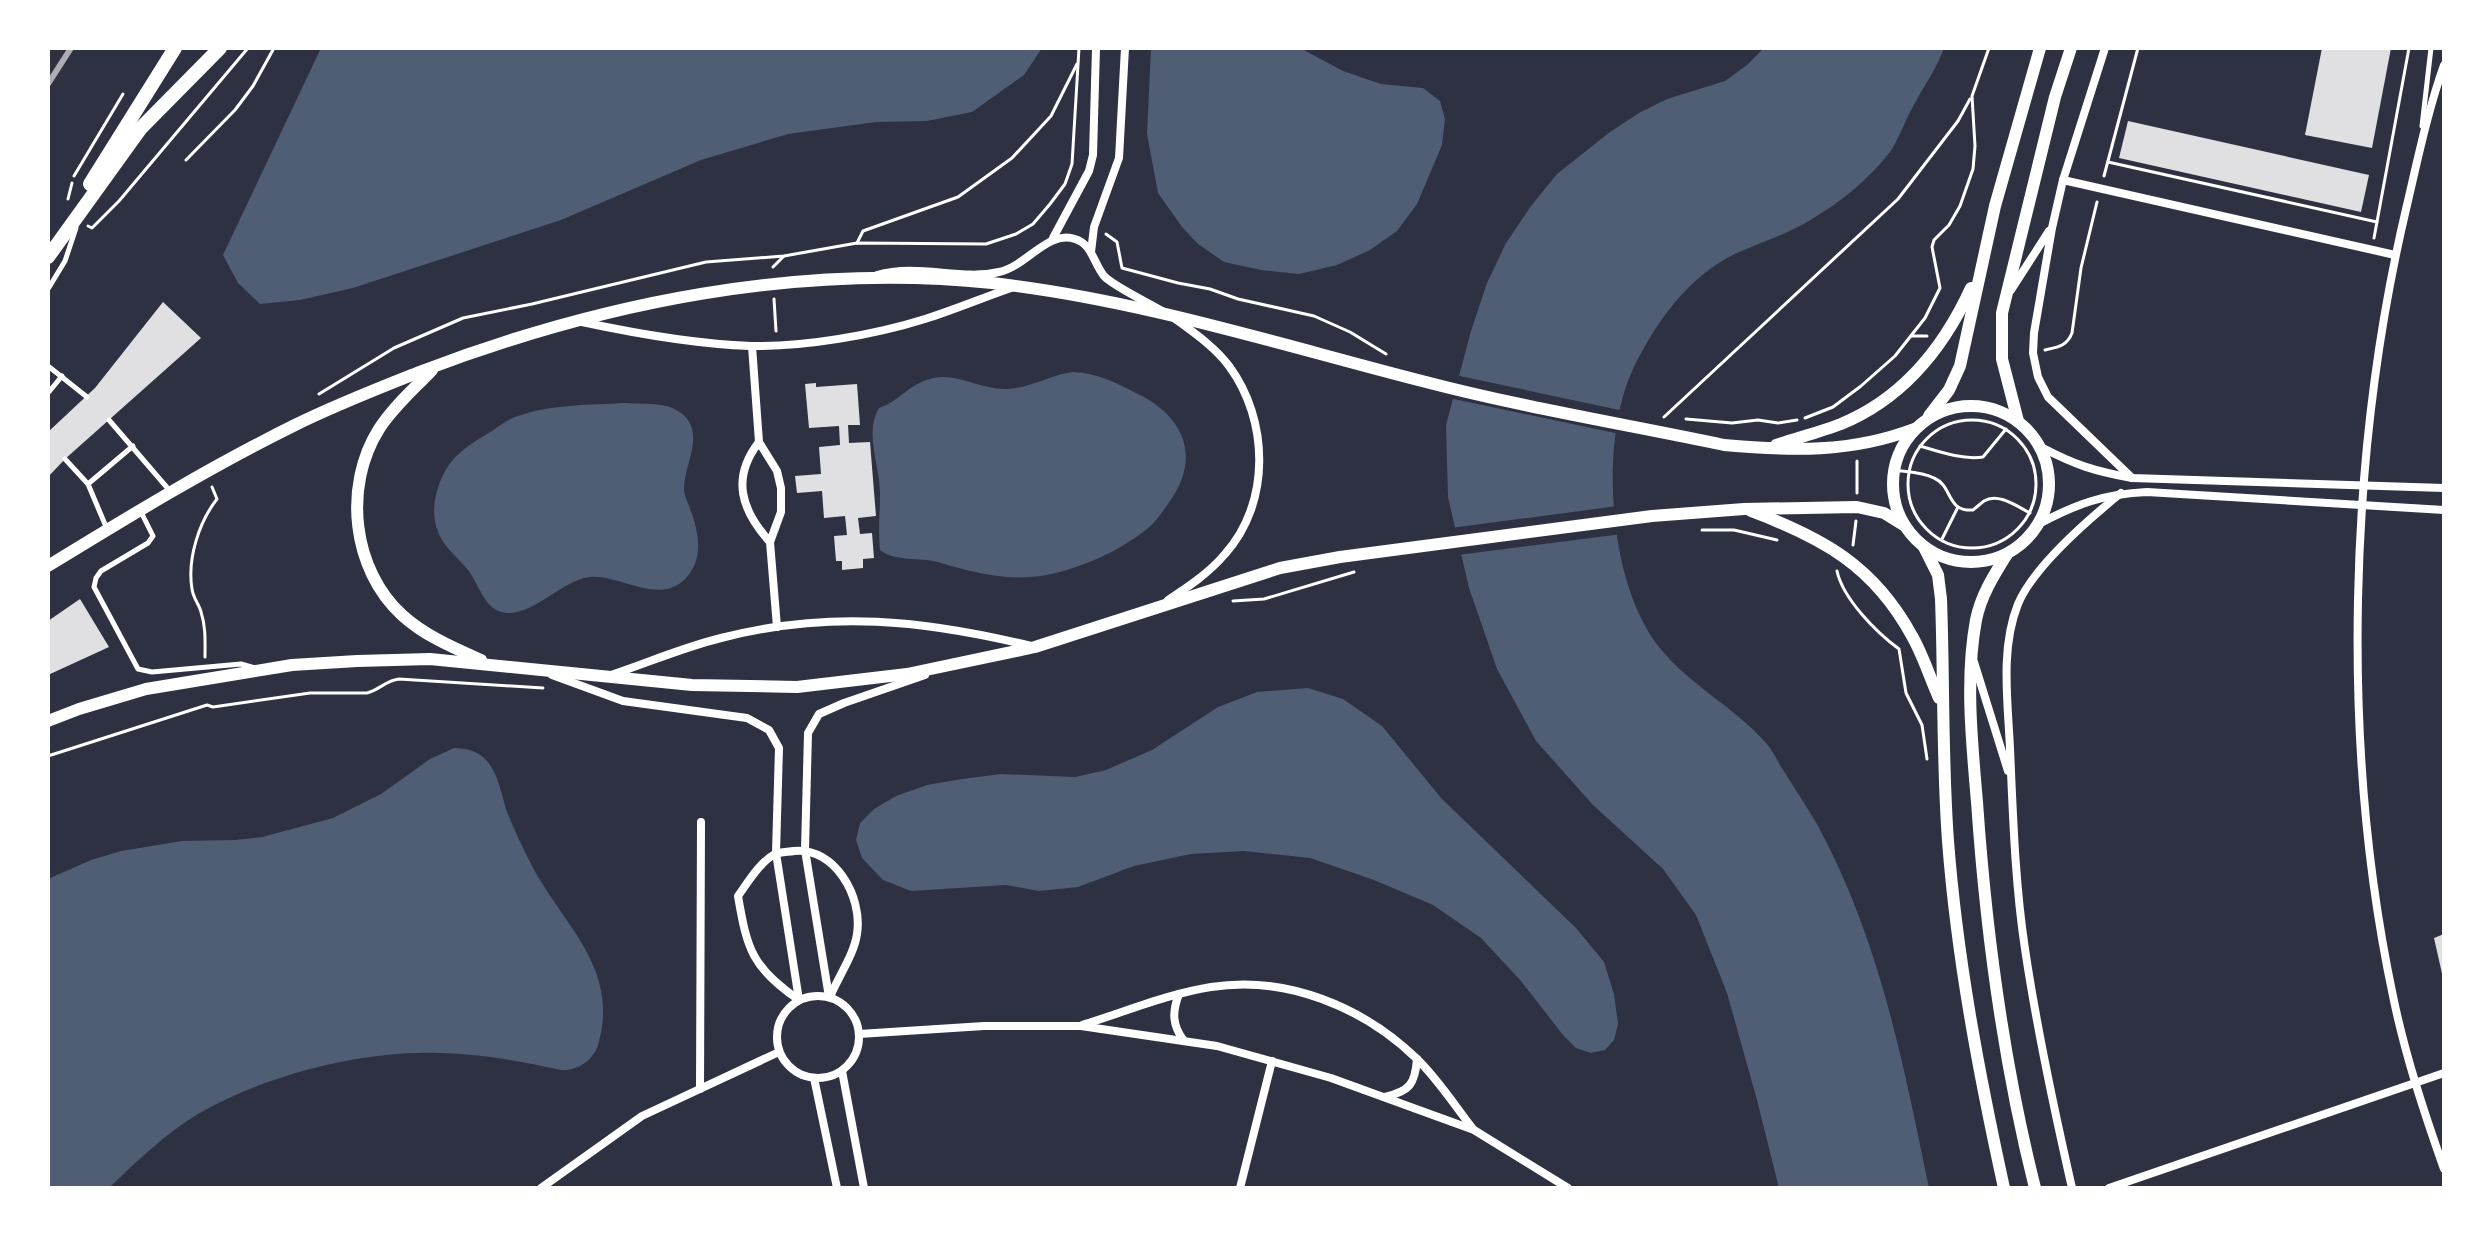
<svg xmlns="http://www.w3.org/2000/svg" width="2492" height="1236" font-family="Commissioner,sans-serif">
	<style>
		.water { fill: #4f5d75 }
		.pier { fill: #2d3142 }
		.building { fill: #e0e0e3 }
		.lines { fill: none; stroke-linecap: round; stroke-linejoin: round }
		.path { stroke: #fff; stroke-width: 3 }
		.service { stroke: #fff; stroke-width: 5 }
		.minor { stroke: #fff; stroke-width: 8 }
		.tertiary { stroke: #fff; stroke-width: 12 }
		.secondary { stroke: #fff; stroke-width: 14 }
		.rail { stroke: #abadb3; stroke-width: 6 }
	</style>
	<rect width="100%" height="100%" fill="#2d3142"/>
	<g class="water">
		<polygon points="321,48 1042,48 1024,75 972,112 927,121 876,122 788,134 701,160 561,220 353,288 300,300 260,304 238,283 223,255"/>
		<polygon points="1151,48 1300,48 1343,71 1381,84 1423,88 1440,101 1445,119 1442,145 1417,204 1397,231 1370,250 1337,265 1299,274 1261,270 1224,262 1198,244 1182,227 1158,193 1147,134"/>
		<path d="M1764,48H1944C1937,68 1925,84 1915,103C1907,116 1898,141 1890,152C1869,179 1841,202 1812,219C1788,234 1762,242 1737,253C1688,276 1656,322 1633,369C1599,442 1608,583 1659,647C1690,686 1735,707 1767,744C1774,753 1779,764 1785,773C1796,791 1808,808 1818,826C1880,941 1903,1062 1929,1188H1779L1757,1100L1727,993L1696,915L1663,869L1593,805L1536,741L1497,669L1469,588L1448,497L1446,425L1471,331L1487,283L1506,243L1531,206L1557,174L1610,132L1639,113L1667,99L1725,81L1747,65Z"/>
		<path d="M1073,372C1097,373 1115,382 1136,393C1183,415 1202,456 1170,501C1163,511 1156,522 1147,529C1118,552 1078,570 1041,576C1006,581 971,572 938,562C919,557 895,562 880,550C878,531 880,513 880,494C880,465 864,434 879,408C900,401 908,384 933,378C958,373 981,390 1007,389C1029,388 1051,375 1073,372Z"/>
		<path d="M626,403C647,405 673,400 688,420C702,441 683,468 684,491C685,499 690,506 692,514C700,537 703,563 683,581C657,604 618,574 590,577C561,580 530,620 501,612C484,607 478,583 468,570C461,561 451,553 444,543C433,527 432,509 437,491C446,461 460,450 487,434C497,428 507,419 518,416C552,404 590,405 626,403Z"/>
		<polygon points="1308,688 1343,699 1382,726 1442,799 1576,928 1604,962 1614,994 1618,1024 1614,1040 1605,1050 1591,1053 1576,1048 1563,1035 1521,981 1481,938 1433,905 1374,880 1310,858 1244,851 1191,854 1134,866 1078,887 1039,891 1006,885 911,891 883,880 862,858 856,840 860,823 874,809 896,796 927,785 962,779 1001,774 1075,777 1106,770 1152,750 1218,707 1257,692"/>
		<path d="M454,748C467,748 478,751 487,761C498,773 502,796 507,812C514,829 522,846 530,862C561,924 621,967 598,1045C593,1061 577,1071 561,1070C521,1061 480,1054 440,1053C363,1050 265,1075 198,1114C165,1134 137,1161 109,1188H48V879L91,860L121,851L182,841L235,840L262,837L333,818L381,794L430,759Z"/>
	</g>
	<g class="pier">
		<polygon points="1455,375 1624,411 1620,434 1449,398"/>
		<polygon points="1618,506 1622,534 1458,555 1451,528"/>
	</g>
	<g class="building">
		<polygon points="2322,48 2391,48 2372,148 2305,135"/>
		<polygon points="2128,121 2369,175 2361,212 2119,158"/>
		<polygon points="163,302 201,338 65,459 48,477 48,432 95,388"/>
		<polygon points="816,383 816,387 857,384 860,425 848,425 849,443 870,442 876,516 858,518 860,534 872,533 874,558 863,559 863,568 842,570 842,561 836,561 834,536 847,535 845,516 824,518 822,491 797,493 795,476 821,474 819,447 840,445 839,426 809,428 805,384"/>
		<polygon points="80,599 109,647 48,675 48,621"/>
		<polygon points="2444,934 2444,977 2443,978 2434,938"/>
	</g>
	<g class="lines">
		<g class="path">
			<polyline points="186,160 235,110 253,86 274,48"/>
			<polyline points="2108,162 2377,222"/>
			<polyline points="74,176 123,94"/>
			<polyline points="2104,176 2138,48"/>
			<polyline points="68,199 72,183"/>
			<polyline points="88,226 92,228 119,201 248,48"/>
			<polyline points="1106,234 1117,242 1122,268 1178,283 1210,289 1238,299 1314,316 1350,332 1386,354"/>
			<polyline points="2374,238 2409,48"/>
			<polyline points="857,243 863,231 958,197 1012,158 1051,116 1077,64"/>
			<polyline points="773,267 784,256"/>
			<polyline points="774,299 776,331"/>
			<polyline points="1911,336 1927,336"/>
			<path d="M2045,350C2058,347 2067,346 2072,333L2081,268L2097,202"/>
			<polyline points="319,394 394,348 463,318 532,304 706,262 784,256 857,243 986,244 1016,234 1033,224 1050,204 1065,184 1072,164 1079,48"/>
			<polyline points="1664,417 1898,199 1958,121 1970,99"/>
			<polyline points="1805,418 1833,407 1861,386 1895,356 1925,318 1940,288 1932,247 1934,240 1949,225 1960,206 1973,169 1975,146 1972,96 1989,48"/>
			<polyline points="1686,419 1732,423 1758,420 1778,423 1797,420"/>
			<circle cx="1972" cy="484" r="64"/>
			<path d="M1920,446C1940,452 1963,460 1983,457L2006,429"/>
			<path d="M1894,470C1907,472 1922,472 1934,478C1953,486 1946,512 1973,510C1977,507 1980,504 1984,501C1998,492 2018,507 2030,513"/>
			<polyline points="1857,493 1857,461"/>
			<polyline points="1702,530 1734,530 1777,540"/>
			<polyline points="1942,539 1958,507"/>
			<polyline points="1853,545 1856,521"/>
			<path d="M1837,571C1843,599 1877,633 1899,649L1906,693L1922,725L1927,759"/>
			<polyline points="1233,601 1264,599 1354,572"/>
			<path d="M205,657C205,642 206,627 201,612C199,604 193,598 192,589C187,559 199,522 217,499L212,487"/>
			<path d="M48,756L207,705L213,707L310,693H367C379,690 387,680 399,679L543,688"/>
		</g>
		<g class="service">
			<polyline points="2422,126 2431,48"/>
			<polyline points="48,289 65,261 76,228"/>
			<polyline points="48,366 87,397"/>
			<polyline points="48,393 62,376"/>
			<polyline points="109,420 170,491"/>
			<polyline points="65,459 88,484 107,529"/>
			<polyline points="88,484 133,446"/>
			<polyline points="140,510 153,536 148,543 101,571 96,578 94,587 138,669 152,672 241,664 255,668"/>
		</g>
		<g class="minor">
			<polyline points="2105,48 2063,180 2052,228 2034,333 2033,353 2038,377 2048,397 2132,478"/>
			<path d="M2444,65C2428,110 2418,158 2407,205C2348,453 2340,746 2393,996C2405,1055 2424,1112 2444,1169"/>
			<polyline points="2063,180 2395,255"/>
			<polyline points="1053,238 1089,171 1093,155 1096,48"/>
			<polyline points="1091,252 1094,227 1119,158 1125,48"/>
			<path d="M877,275C918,263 960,281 999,272C1027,266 1047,230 1075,239C1092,244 1094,264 1104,276C1113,286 1149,303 1162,311"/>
			<polyline points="2011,290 2049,231"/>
			<path d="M582,322C638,334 694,344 751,346C804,347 874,335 925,319C954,310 982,298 1011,288"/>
			<polyline points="752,346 759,442"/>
			<path d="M2041,447C2075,465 2094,471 2132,478L2444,488"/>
			<path d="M2039,524C2076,504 2104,494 2147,492L2444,510"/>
			<path d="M770,542C741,510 731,478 759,442L777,471L781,488V512L770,542L777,627"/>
			<path d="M1168,600C1188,587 1209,573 1225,554C1271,503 1269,420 1229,366C1215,347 1193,332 1174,318"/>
			<polyline points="1974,662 2008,771"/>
			<polyline points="552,675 623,701 747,718 769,730 779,748 776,853 799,1000"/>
			<path d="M611,675C647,663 684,647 721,638C829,610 924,620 1031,646"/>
			<path d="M1179,994C1172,1012 1172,1025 1184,1041"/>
			<circle cx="818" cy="1037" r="41"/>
			<polyline points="829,997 805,850 808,733 819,714 844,703 925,675"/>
			<path d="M799,1000C752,968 747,949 738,896C748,882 760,862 775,854C780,852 789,852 794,851C835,847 863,897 857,934C854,955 838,977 830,997"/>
			<path d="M1082,1025C1125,1012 1167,994 1211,987C1286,975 1363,1007 1416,1058C1438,1079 1455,1106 1473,1129"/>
			<polyline points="859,1034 984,1026 1081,1026 1217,1046 1331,1078 1474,1130 1568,1188"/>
			<polyline points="842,1071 864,1188"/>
			<polyline points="814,1078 837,1188"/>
			<polyline points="700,1089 701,822"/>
			<path d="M1385,1097C1410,1091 1415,1084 1417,1059"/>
			<polyline points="541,1188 642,1116 779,1052"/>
			<polyline points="1240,1188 1272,1061"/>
			<path d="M2072,1188C2054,1109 2037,1030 2025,949C2015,883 2013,816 2010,749C2008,702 2000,649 2018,604C2034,566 2089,519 2121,493"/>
			<polyline points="2109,1188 2444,1073"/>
		</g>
		<g class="tertiary">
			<path d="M432,370C414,389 393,407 379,429C343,486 352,569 402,615C425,636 454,648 481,660"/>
			<circle cx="1971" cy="484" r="78"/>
			<polyline points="1929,416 1949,390 1960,366 1995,206 2040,48"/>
			<polyline points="2018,421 2002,359 2002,313 2055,97 2071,48"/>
			<path d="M1776,445C1797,438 1820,432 1841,424C1904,398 1944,347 1971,288"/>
			<path d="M1751,511C1823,538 1874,566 1912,636C1923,655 1930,678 1939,698"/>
			<path d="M1924,547L1938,575L1941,599C1944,679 1942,760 1948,841C1957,958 1979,1074 2004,1188"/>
			<path d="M2007,554C1994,575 1981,595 1976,620C1965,679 1972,743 1977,802C1986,932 2003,1061 2035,1188"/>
			<path d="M48,566C128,517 208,468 293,426C335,405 379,388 422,371C603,302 799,263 992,283C1137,299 1281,345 1422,381C1521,407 1624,424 1724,445C1791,451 1851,453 1914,429"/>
			<polyline points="48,721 79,709 146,689 292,665 357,661 430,659 692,685 797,687 907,674 1035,647 1280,568 1340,557 1652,516 1744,509 1857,507 1884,513 1905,526"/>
		</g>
		<g class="secondary">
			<polyline points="90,184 175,48"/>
			<polyline points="48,257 141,128 220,48"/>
		</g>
		<polyline class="rail" points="48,84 71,48"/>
	</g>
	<rect width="2492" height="1236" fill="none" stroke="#ffffff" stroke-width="100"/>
</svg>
